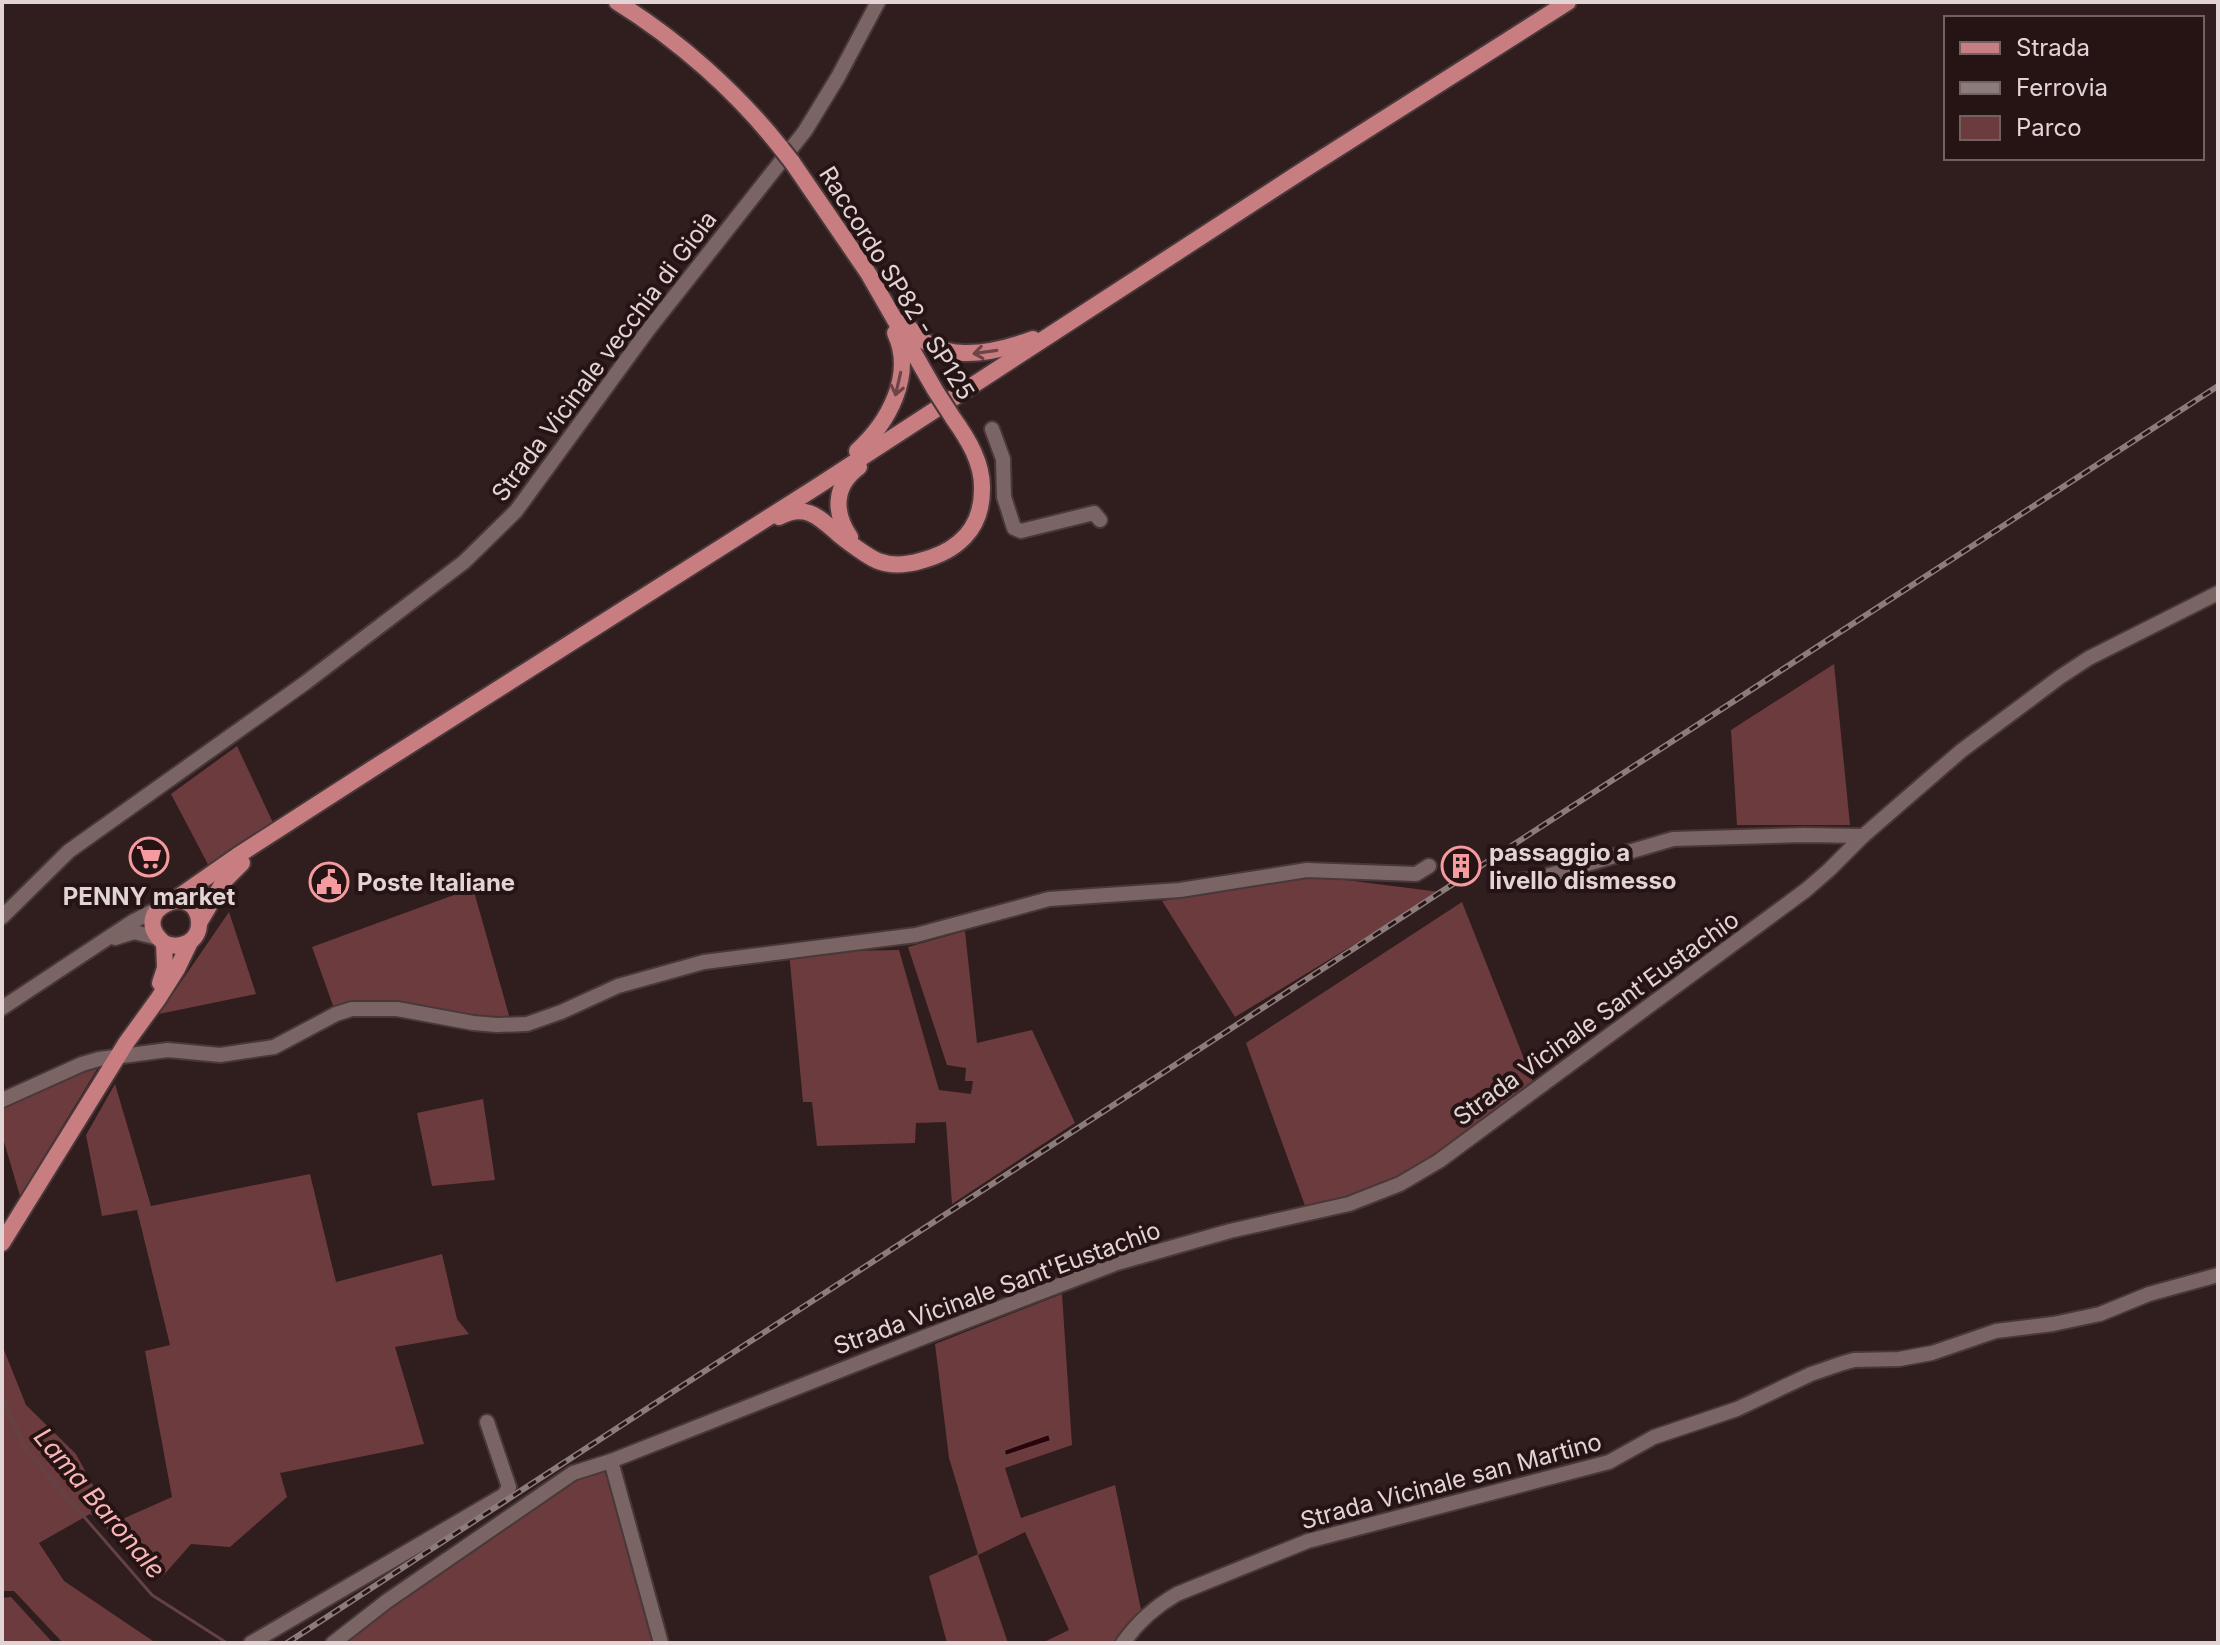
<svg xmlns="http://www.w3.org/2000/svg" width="2220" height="1645" font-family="Inter,sans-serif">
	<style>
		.green { fill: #6c3b3e }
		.water { fill: #2d0309; stroke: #634246; stroke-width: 2 }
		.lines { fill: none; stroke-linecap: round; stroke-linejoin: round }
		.stream { stroke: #634246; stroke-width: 3 }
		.minor-casing { stroke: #483839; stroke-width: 18 }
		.major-casing { stroke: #483839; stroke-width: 20 }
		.minor { stroke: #7b6464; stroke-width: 14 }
		.major { stroke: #c87e81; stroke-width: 16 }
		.rail-casing { stroke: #8b7b7b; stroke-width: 6 }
		.rail { stroke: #261415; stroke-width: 3; stroke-dasharray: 9; stroke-linecap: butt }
		.major-bridge-casing { stroke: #483839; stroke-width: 20; stroke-linecap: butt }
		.major-bridge { stroke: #c87e81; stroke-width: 16 }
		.oneway { stroke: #6f4446 }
		.labels { text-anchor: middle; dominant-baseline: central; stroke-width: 8; stroke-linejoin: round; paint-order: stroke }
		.street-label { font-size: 24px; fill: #e2d4d4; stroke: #261415 }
		.poi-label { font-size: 24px; font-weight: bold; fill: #e2d4d4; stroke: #261415; text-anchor: start }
		.water-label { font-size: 26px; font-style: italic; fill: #f9b5b7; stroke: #261415 }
	</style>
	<rect width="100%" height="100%" fill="#301d1e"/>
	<g class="green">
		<polygon points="1834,664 1850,825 1737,825 1731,730"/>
		<polygon points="237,746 275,827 213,874 171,794"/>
		<polygon points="1306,875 1440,892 1235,1017 1162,901"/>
		<polygon points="473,888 512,1026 404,1010 336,1014 312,947"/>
		<polygon points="1462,902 1536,1089 1388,1189 1308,1214 1246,1043"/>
		<polygon points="229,912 256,994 159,1014"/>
		<polygon points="965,931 977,1043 1032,1030 1075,1123 952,1204 946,1122 916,1123 915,1143 817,1146 812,1102 803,1102 789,952 899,950 939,1090 971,1094 973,1081 965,1081 966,1068 947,1065 908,947"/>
		<polygon points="99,1066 20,1196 2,1135 2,1100"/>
		<polygon points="115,1084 151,1206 310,1174 336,1282 442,1254 457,1319 469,1334 395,1347 424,1444 280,1473 287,1497 230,1547 191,1544 162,1577 90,1514 39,1543 64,1581 156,1643 63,1643 14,1591 2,1591 2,1345 26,1405 76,1454 104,1506 118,1521 172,1497 145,1351 170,1345 137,1210 102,1216 86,1135"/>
		<polygon points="483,1099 495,1180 432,1186 417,1113"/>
		<polygon points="1062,1294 1072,1445 1005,1468 1021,1518 1115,1485 1143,1619 1123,1643 1042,1643 1069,1630 1025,1532 978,1555 1008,1643 947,1643 929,1576 978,1554 949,1458 935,1344"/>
		<polygon points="611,1464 663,1643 340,1643 361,1623 572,1482"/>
		<polygon points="11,1597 53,1643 2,1643 2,1598"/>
	</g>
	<polygon class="water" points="1049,1434 1051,1441 1005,1456 1004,1450"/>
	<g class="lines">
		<polyline class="stream" points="2,1398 26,1450 152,1595 227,1643"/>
		<defs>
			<g id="minor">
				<polyline points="992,429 1003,459 1004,497 1014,528 1021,531 1094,513 1100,520"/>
				<polyline points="1504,882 1536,879 1673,839 1804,835 1863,836"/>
				<polyline points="2,917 69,851 305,683 464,562 516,511 648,330 805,131 838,77 878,2"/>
				<polyline points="115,938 134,932 158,938"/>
				<polyline points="2,1008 132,922 159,908"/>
				<polyline points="2,1100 82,1064 99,1059 168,1050 220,1055 274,1047 336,1014 352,1009 397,1009 473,1023 497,1025 527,1024 561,1012 618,986 704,962 916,935 1049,899 1180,890 1307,870 1416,874 1429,866"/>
				<polyline points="611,1461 661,1643"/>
				<polyline points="251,1643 504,1495 509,1487 487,1422"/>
				<polyline points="333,1643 387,1601 573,1473 611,1461 927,1336 1117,1263 1230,1231 1349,1204 1400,1184 1439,1161 1806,890 1829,870 1863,836 1961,751 2060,677 2089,658 2218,593"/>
				<path d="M1123,1643C1137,1623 1156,1606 1177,1594L1308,1541L1609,1462L1654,1437L1737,1409L1811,1374L1843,1363L1854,1360L1899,1359L1932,1353L1996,1331L2053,1324L2100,1314L2149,1294L2218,1275"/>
			</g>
			<g id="major">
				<path d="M617,2C678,40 736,91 781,148"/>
				<polyline points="792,162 868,273 935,390"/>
				<path d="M905,322C936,366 989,355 1033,339"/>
				<path d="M857,451C888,423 915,375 895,333"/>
				<path d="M779,517C805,503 819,517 837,533C845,540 868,557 878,561C891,566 906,565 920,561C956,552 982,530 982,490C983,463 968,439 953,418"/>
				<path d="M850,537C833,512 834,485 859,467"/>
				<polyline points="174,900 237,856 372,769 818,486 1302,171 1568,2"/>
				<polyline points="199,923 224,881 242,863"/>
				<path d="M160,983L165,968L164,943C125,910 197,879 199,922C200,942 180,950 164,943"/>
				<polyline points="2,1243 126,1043 158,999 177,969 190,942"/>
			</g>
		</defs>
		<use href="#minor" class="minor-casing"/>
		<use href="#major" class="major-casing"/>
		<use href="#minor" class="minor"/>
		<use href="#major" class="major"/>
		<defs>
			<polyline id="rail" points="287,1643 2218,386"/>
		</defs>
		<use href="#rail" class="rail-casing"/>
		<use href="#rail" class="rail"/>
		<defs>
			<g id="major-bridge">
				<polyline points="781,148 792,162"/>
				<polyline points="935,390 953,418"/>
			</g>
		</defs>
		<use href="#major-bridge" class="major-bridge-casing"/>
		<use href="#major-bridge" class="major-bridge"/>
	</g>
	<defs><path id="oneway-shaft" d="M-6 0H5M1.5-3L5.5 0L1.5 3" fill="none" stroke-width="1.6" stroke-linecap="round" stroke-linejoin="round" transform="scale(2)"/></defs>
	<g class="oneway">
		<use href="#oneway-shaft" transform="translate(985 352) rotate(172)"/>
		<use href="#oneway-shaft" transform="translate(898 384) rotate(103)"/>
	</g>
	<defs>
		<symbol id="supermarket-ring" viewBox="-11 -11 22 22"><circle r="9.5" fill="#261415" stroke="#f59b9f" stroke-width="1.5"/><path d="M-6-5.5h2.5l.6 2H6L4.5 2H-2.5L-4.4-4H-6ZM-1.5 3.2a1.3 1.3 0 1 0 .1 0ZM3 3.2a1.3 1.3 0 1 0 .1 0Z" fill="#f59b9f"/></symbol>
		<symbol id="building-ring" viewBox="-11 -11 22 22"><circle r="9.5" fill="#261415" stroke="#f59b9f" stroke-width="1.5"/><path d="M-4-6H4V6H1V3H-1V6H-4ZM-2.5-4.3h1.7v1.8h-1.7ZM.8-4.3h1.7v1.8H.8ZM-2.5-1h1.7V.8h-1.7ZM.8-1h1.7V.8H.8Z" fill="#f59b9f"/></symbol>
		<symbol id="civic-ring" viewBox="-11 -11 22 22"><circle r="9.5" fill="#261415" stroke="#f59b9f" stroke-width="1.5"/><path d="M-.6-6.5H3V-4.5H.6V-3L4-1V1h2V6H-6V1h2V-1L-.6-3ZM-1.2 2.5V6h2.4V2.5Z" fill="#f59b9f"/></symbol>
	</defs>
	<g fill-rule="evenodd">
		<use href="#supermarket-ring" x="127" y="835" width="44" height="44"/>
		<use href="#building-ring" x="1439" y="844" width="44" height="44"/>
		<use href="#civic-ring" x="307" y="860" width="44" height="44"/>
	</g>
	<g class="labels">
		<g class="street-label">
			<text transform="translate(897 283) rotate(58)">Raccordo SP82 - SP125</text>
			<text transform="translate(604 356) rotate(-53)">Strada Vicinale vecchia di Gioia</text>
			<text transform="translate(1596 1018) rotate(-36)">Strada Vicinale Sant'Eustachio</text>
			<text transform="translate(997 1288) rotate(-20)">Strada Vicinale Sant'Eustachio</text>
			<text transform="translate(1451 1481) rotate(-15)">Strada Vicinale san Martino</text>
		</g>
		<g class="poi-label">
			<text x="1489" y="852">passaggio a<tspan x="1489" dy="28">livello dismesso</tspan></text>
			<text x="357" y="882">Poste Italiane</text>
			<text x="149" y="896" text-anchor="middle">PENNY market</text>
		</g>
		<g class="water-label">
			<text transform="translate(100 1503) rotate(50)">Lama Baronale</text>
		</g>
	</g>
	<rect width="2220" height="1645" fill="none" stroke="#e2d4d4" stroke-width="8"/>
	<rect x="1944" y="16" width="260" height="144" fill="#261415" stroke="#716161" stroke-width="2"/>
	<rect x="1960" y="42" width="40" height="12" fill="#c87e81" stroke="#716161" stroke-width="2"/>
	<text x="2016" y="56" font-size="24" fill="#e2d4d4">Strada</text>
	<rect x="1960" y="82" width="40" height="12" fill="#8b7b7b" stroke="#716161" stroke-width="2"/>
	<text x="2016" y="96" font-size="24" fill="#e2d4d4">Ferrovia</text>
	<rect x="1960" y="116" width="40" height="24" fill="#6c3b3e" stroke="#716161" stroke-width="2"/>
	<text x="2016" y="136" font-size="24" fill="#e2d4d4">Parco</text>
</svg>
